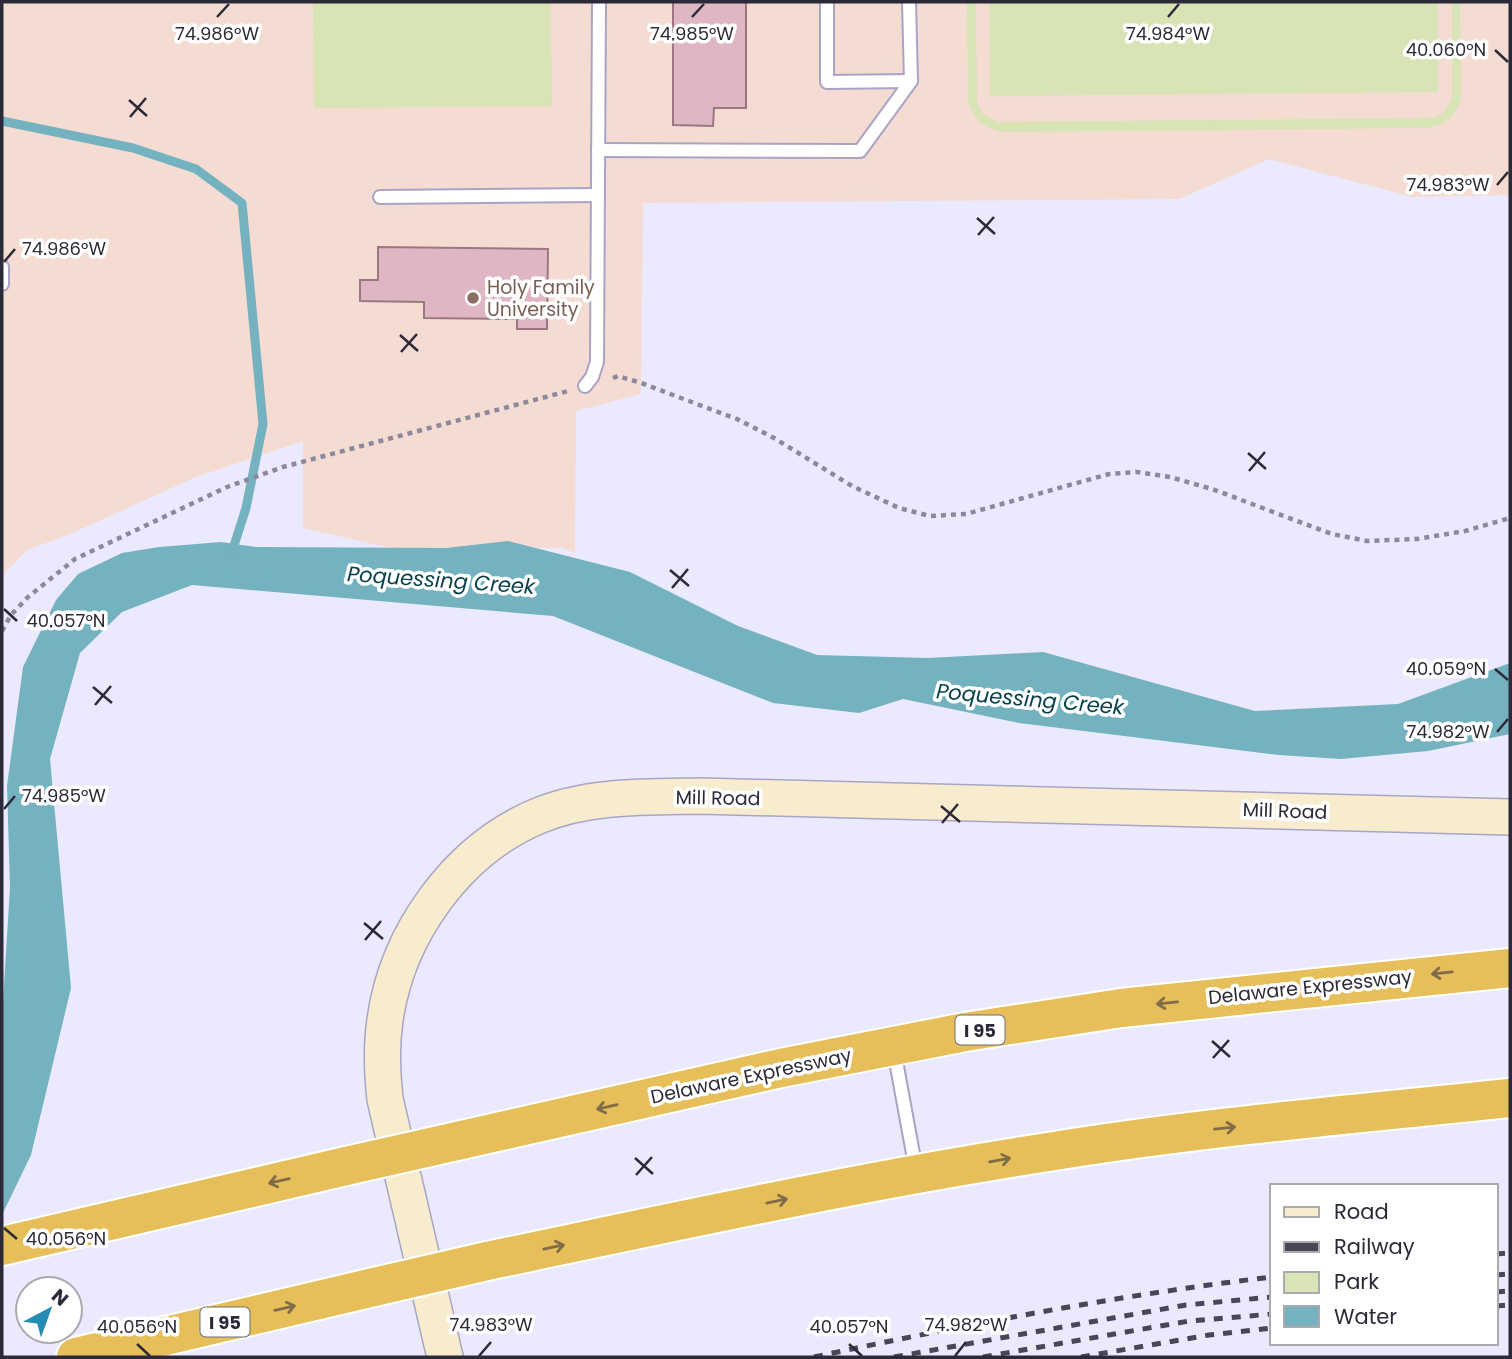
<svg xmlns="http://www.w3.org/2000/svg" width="1512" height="1359" font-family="Poppins,sans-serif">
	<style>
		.education { fill: #f4dcd3 }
		.green { fill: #d8e3b6 }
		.water { fill: #75b2c0 }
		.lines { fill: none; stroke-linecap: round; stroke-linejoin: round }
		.stream { stroke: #75b2c0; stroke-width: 9 }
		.building { fill: #dfb7c2; stroke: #9c7781; stroke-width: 2 }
		.lane-casing { stroke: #a9a4c6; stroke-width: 16 }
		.secondary-casing { stroke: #a9a4c6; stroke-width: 38 }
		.highway-casing { stroke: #fff; stroke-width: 42 }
		.path { stroke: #8b899b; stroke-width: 4.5; stroke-dasharray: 5 5; stroke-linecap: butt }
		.lane { stroke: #fff; stroke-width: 12 }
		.secondary { stroke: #f8ecce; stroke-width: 35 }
		.highway { stroke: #e7bf5a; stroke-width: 38 }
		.rail { stroke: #494756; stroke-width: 5; stroke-dasharray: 9 9; stroke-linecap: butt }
		.highway-bridge-casing { stroke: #fff; stroke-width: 42; stroke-linecap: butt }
		.highway-bridge { stroke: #e7bf5a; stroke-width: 38 }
		.oneway { stroke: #806d47 }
		.ticks { fill: none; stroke: #2c2a38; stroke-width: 2.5 }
		.education-dot { fill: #8d6e63; stroke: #fff; stroke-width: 2.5 }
		.labels { text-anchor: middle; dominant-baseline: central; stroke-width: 7; stroke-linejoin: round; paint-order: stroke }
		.shield { fill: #fff; stroke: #6b6a74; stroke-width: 2 }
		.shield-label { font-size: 18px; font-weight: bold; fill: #2c2a38 }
		.education-label { font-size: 19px; fill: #785e54; stroke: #fff; text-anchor: start }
		.street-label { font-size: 19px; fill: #2c2a38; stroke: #fff }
		.water-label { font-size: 21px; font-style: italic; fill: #053f4a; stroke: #fff }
		.ticks-label { font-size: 18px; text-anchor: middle; fill: #2c2a38; stroke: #fff; stroke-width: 7; stroke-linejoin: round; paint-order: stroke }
	</style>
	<rect width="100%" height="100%" fill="#ebe9fe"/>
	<polygon class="education" points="2,2 1510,2 1510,195 1412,197 1269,159 1179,199 643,203 641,394 576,411 575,553 563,548 540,548 523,545 503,551 422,555 303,528 303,441 196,477 68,535 27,550 2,576"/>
	<g class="green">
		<polygon points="313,2 551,2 552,106 314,108"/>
		<path d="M967,2H976L977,103L983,114L998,122L1434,118L1444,112L1452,98V2H1460L1461,98C1456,116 1445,125 1427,128L999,132L979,123L968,103Z"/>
		<polygon points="989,2 1438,2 1438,92 990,96"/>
	</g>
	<polygon class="water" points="508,541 630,572 738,626 817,655 928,658 1043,652 1255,711 1398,704 1510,663 1510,734 1428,751 1341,759 1279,755 1019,723 903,699 859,713 773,703 553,616 192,585 122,612 80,653 50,759 71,988 31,1155 2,1215 2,1017 10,888 7,786 23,667 56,600 78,574 122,553 159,547 221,542 256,547 446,548"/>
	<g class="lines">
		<polyline class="stream" points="2,121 133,148 196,169 242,203 263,424 246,508 231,555"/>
	</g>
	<g class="building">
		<polygon points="673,2 746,2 746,108 714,108 713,126 673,125"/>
		<polygon points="378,247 548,249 547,329 517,329 517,319 424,318 424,302 360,301 360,280 378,280"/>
	</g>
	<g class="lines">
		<defs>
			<g id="lane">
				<polyline points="827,2 827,82 911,81"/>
				<polyline points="598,150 860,151 911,81 909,2"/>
				<polyline points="380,197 598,195"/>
				<polyline points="2,267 2,284"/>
				<polyline points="585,386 592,377 597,362 599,2"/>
				<polyline points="894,1050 916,1170"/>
			</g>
			<path id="secondary" d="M445,1357L385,1099C382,1073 381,1047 385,1020C397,934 457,850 538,816C588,795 647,797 701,796L1510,817"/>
			<g id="highway">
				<polyline points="457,1141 781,1068 965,1032 1121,1008 1510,968"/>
				<polyline points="2,1246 346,1166"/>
				<path d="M487,1261C674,1222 860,1181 1048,1152C1201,1127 1356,1114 1510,1098"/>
				<polyline points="76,1357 374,1287"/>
			</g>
		</defs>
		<use href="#lane" class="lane-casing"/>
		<use href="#secondary" class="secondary-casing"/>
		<use href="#highway" class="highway-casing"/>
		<g class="path">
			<polyline points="613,378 618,376 641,383 737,419 774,438 852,486 899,508 930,516 966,514 1109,474 1137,472 1170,477 1212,489 1332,534 1367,541 1417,539 1465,531 1510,518"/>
			<polyline points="2,631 11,615 28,597 75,559 227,487 283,467 568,391"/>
		</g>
		<use href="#lane" class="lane"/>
		<use href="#secondary" class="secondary"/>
		<use href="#highway" class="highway"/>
		<g class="rail">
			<polyline points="1496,1254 1510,1253"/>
			<polyline points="1496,1275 1510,1274"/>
			<polyline points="1496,1292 1510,1291"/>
			<polyline points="1496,1306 1510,1305"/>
			<path d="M814,1357C965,1325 1118,1295 1272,1277"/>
			<polyline points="894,1357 1186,1305 1272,1297"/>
			<polyline points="983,1357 1189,1321 1272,1314"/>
			<polyline points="1081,1357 1209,1335 1272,1328"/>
		</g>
		<defs>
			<g id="highway-bridge">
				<polyline points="346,1166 457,1141"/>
				<polyline points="374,1287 487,1261"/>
			</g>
		</defs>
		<use href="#highway-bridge" class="highway-bridge-casing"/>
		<use href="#highway-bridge" class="highway-bridge"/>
	</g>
	<defs><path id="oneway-shaft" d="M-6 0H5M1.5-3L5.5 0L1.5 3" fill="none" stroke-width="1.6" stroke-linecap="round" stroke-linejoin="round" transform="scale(1.75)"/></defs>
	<g class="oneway">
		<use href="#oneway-shaft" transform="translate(1442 973) rotate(174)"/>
		<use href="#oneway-shaft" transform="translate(1167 1003) rotate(174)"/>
		<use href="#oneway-shaft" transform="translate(607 1107) rotate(167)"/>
		<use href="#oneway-shaft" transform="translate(1225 1128) rotate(-6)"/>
		<use href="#oneway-shaft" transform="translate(1000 1160) rotate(-10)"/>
		<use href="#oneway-shaft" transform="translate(279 1181) rotate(167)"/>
		<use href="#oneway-shaft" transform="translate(777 1201) rotate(-12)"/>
		<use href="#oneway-shaft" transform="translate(554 1247) rotate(-12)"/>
		<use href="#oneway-shaft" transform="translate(285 1308) rotate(-13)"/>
	</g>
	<path class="ticks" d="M217,17L229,4M692,17L704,4M1168,17L1179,4M1495,50L1508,62M129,100L147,116M130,117L146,98M1497,185L1508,172M977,218L995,234M978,235L994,217M4,262L15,249M400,335L418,351M401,352L417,334M1248,453L1266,469M1249,471L1265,452M670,570L689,586M672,588L688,569M4,609L17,621M1495,669L1508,680M93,687L112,703M95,705L111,686M1497,732L1508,719M941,806L960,822M4,809L15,796M942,823L958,804M364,923L383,939M365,940L381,921M1212,1041L1230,1057M1213,1058L1229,1040M635,1158L653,1174M636,1175L652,1157M4,1228L17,1239M137,1344L150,1356M849,1344L862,1356M479,1356L491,1342M955,1356L966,1342"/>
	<circle class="education-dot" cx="473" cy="298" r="7"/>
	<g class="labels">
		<g class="shield">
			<rect x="955.5" y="1015.5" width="49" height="29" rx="5"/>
			<rect x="200.5" y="1307.5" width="49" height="29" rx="5"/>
		</g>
		<g class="shield-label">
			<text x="980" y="1030">I 95</text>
			<text x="225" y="1322">I 95</text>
		</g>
		<g class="education-label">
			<text x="487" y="287">Holy Family<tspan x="487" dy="22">University</tspan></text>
		</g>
		<g class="street-label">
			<text transform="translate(718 798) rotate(1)">Mill Road</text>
			<text transform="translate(1285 811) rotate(2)">Mill Road</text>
			<text transform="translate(1310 987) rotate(-6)">Delaware Expressway</text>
			<text transform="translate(751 1076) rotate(-12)">Delaware Expressway</text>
		</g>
		<g class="water-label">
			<text transform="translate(441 580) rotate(4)">Poquessing Creek</text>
			<text transform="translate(1030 699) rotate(5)">Poquessing Creek</text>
		</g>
	</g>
	<g class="ticks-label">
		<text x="217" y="40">74.986°W</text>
		<text x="1168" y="40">74.984°W</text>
		<text x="692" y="40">74.985°W</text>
		<text x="1446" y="56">40.060°N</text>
		<text x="1448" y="191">74.983°W</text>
		<text x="64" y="255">74.986°W</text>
		<text x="66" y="627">40.057°N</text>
		<text x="1446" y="675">40.059°N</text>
		<text x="1448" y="738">74.982°W</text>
		<text x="64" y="802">74.985°W</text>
		<text x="66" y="1245">40.056°N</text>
		<text x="491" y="1331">74.983°W</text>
		<text x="966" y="1331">74.982°W</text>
		<text x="137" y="1333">40.056°N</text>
		<text x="849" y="1333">40.057°N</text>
	</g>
	<rect width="1512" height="1359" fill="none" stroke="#2c2a38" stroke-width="7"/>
	<rect x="1270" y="1184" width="228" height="161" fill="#ffffff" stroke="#abaaaf" stroke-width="2"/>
	<rect x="1284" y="1207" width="35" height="10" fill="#f8ecce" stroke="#abaaaf" stroke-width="2"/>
	<text x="1334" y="1219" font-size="21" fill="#2c2a38">Road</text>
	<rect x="1284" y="1242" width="35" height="10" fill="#494756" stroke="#abaaaf" stroke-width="2"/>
	<text x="1334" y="1254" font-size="21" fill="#2c2a38">Railway</text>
	<rect x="1284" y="1272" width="35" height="21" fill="#d8e3b6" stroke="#abaaaf" stroke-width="2"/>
	<text x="1334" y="1289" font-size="21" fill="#2c2a38">Park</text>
	<rect x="1284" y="1306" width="35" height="21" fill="#75b2c0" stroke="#abaaaf" stroke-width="2"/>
	<text x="1334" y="1324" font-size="21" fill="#2c2a38">Water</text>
	<g transform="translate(49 1310) rotate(41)"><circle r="33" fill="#ffffff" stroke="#abaaaf" stroke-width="2"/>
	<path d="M0-5L12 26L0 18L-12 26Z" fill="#248bb3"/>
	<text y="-10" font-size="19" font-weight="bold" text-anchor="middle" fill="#2c2a38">N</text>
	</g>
</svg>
